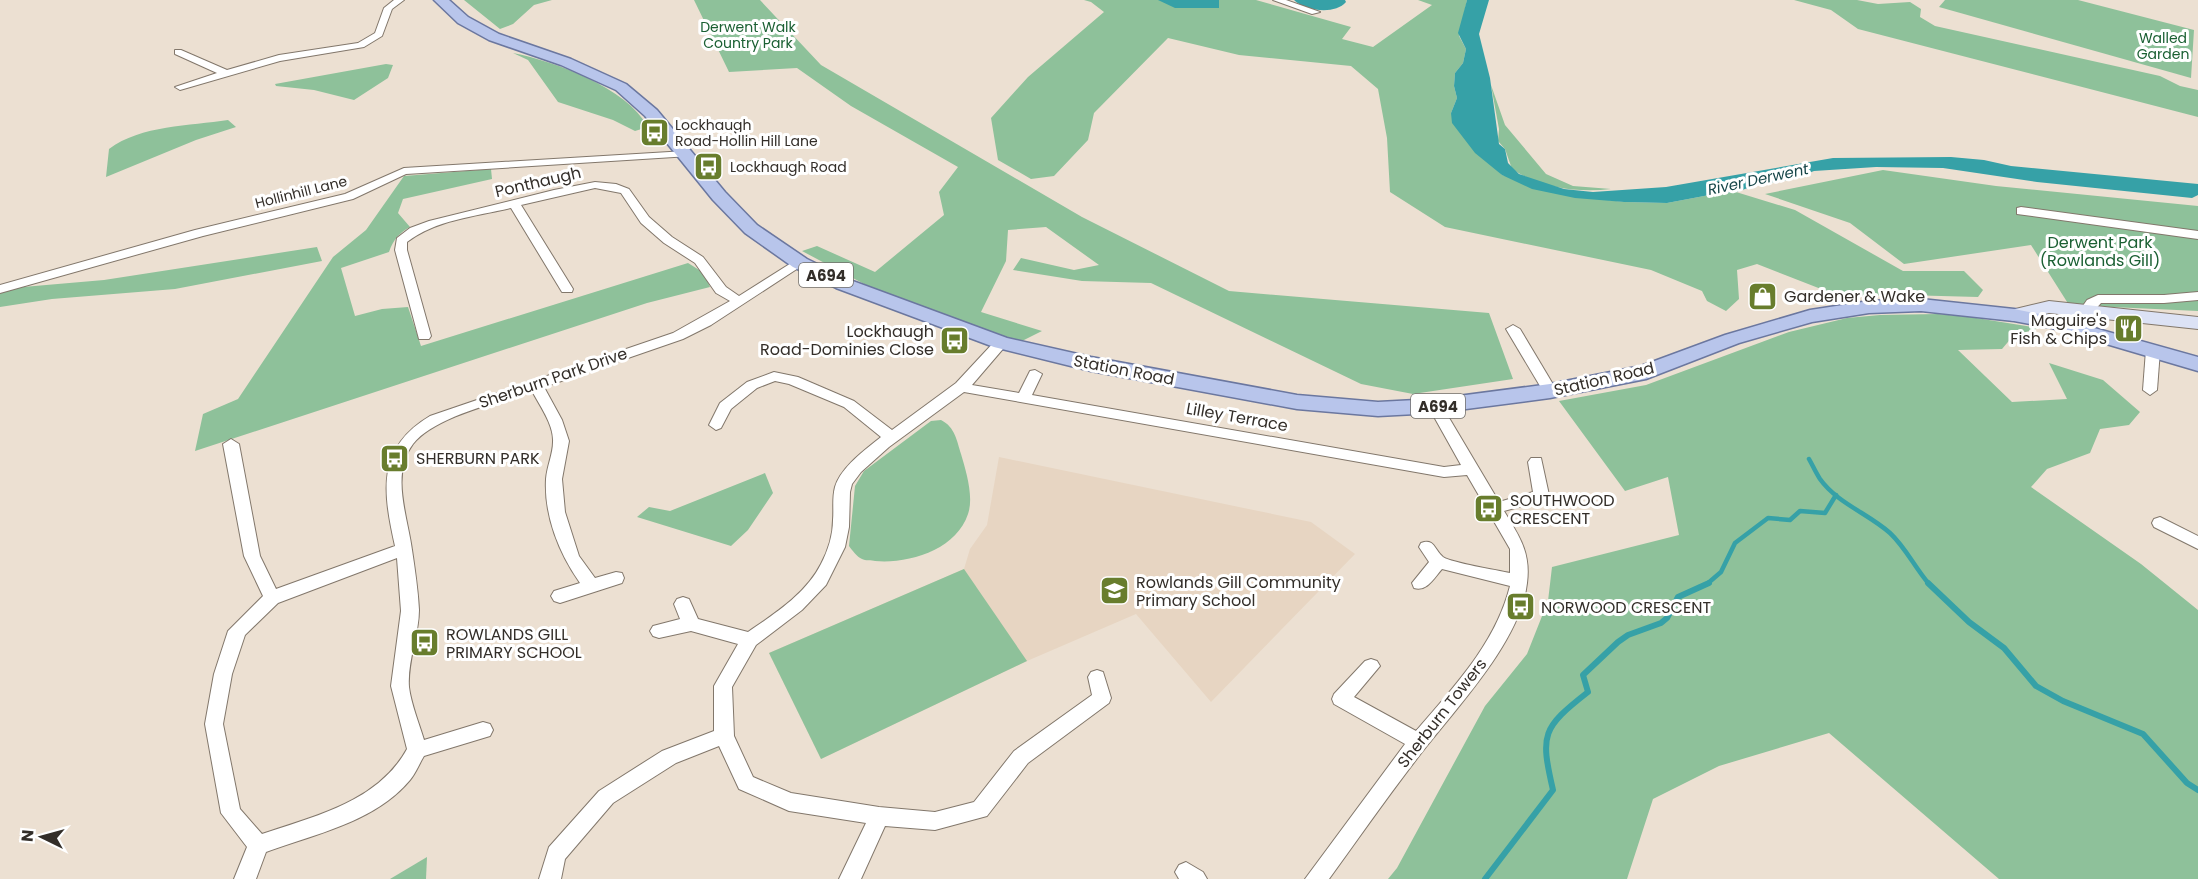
<svg xmlns="http://www.w3.org/2000/svg" width="2198" height="879" font-family="Poppins,sans-serif">
	<style>
		.built { fill: #e7d5c2 }
		.green { fill: #8ec19a }
		.water { fill: #36a1a7 }
		.lines { fill: none; stroke-linecap: round; stroke-linejoin: round }
		.stream-far1 { stroke: #36a1a7; stroke-width: 4.5 }
		.stream { stroke: #36a1a7; stroke-width: 6 }
		.street-casing { stroke: #82776b; stroke-width: 2 }
		.secondary-casing { stroke: #82776b; stroke-width: 2 }
		.primary-casing { stroke: #6b779f; stroke-width: 3 }
		.street { fill: #fff; fill-rule: evenodd }
		.secondary { fill: #dce2f5; fill-rule: evenodd }
		.primary { fill: #b8c5eb; fill-rule: evenodd }
		.labels { text-anchor: middle; dominant-baseline: central; stroke-width: 6; stroke-linejoin: round; paint-order: stroke }
		.far-park-label { font-size: 14px; fill: #1b6033; stroke: #fff }
		.far-poi-label { font-size: 14px; fill: #332e29; stroke: #fff; text-anchor: start }
		.far-street-label { font-size: 14px; fill: #332e29; stroke: #fff }
		.far-water-label { font-size: 15px; font-style: italic; fill: #164548; stroke: #fff }
		.shield { fill: #fff; stroke: #706d69; stroke-width: 1.5 }
		.shield-label { font-size: 15px; font-weight: bold; fill: #332e29 }
		.street-label { font-size: 16px; fill: #332e29; stroke: #fff }
		.park-label { font-size: 16px; fill: #1b6033; stroke: #fff }
		.poi-label { font-size: 16px; fill: #332e29; stroke: #fff; text-anchor: start }
	</style>
	<rect width="100%" height="100%" fill="#ece0d2"/>
	<polygon class="built" points="999,457 1311,522 1355,554 1211,702 1136,614 1027,661 821,759 769,653 964,569 970,549 987,525"/>
	<g class="green">
		<polygon points="464,0 552,0 534,5 513,24 500,29"/>
		<polygon points="694,0 760,0 821,65 1082,217 1229,291 1489,313 1513,379 1413,394 1361,384 1151,283 1082,281 1013,270 1021,258 1074,270 1099,265 1046,227 1008,230 1006,261 981,312 1042,331 1020,342 866,285 802,251 817,246 875,272 944,215 939,192 958,167 851,106 797,68 729,72"/>
		<polygon points="1084,0 1256,0 1351,27 1342,39 1373,47 1432,5 1418,0 1467,0 1459,36 1466,49 1463,63 1455,73 1454,86 1457,98 1451,113 1502,175 1600,199 1624,202 1667,203 1720,193 1736,192 1795,210 1903,271 1964,271 1983,290 1978,297 1904,295 1839,296 1757,264 1737,270 1739,299 1726,311 1707,301 1702,291 1651,270 1445,227 1390,192 1387,138 1378,89 1351,66 1239,55 1168,38 1094,113 1088,140 1054,176 1031,179 998,160 991,118 1028,77 1104,12 1091,2"/>
		<polygon points="1794,0 1857,0 1878,4 1910,2 1921,9 1920,17 1935,26 2160,76 2180,86 2198,90 2198,117 1858,29 1831,10"/>
		<polygon points="1945,0 2078,0 2194,30 2191,78 1939,7"/>
		<path d="M513,53C556,62 626,87 648,127L635,131L613,120L558,102L528,60Z"/>
		<polygon points="386,64 393,65 388,78 354,100 314,90 276,86 275,84"/>
		<path d="M1491,85L1505,125L1546,174L1573,186L1611,189C1578,193 1540,188 1512,169L1505,149L1498,141L1499,129Z"/>
		<path d="M228,120L236,127L196,140L106,177L109,149C141,125 190,126 228,120Z"/>
		<path d="M491,169L492,179L403,199L398,213L410,227C399,233 393,240 389,252L341,268L355,316L382,309L408,307L421,346L688,263L704,273L710,287L647,303L195,451L203,414L238,399L333,257L366,230L404,176Z"/>
		<polygon points="1883,170 1996,186 2198,206 2198,311 2069,305 2031,245 1904,264 1850,223 1765,194"/>
		<polygon points="317,247 322,261 175,289 52,299 0,307 0,289 104,280"/>
		<polygon points="1938,314 1970,317 2039,328 2013,336 2002,349 1958,350 2012,402 2067,399 2049,363 2103,380 2140,412 2129,425 2100,429 2090,453 2047,469 2031,487 2141,564 2198,610 2198,879 1999,879 1829,733 1719,766 1653,799 1627,879 1388,879 1397,868 1485,706 1527,654 1548,601 1552,567 1679,535 1668,477 1625,491 1559,401 1646,385 1789,332 1847,318 1880,315"/>
		<path d="M941,420C955,427 957,441 961,454C966,471 974,497 968,514C956,550 909,564 875,561C872,560 865,561 862,559C857,557 852,550 849,546L855,486L864,471L931,421Z"/>
		<polygon points="765,473 773,493 748,530 731,546 637,517 649,507 670,511"/>
		<polygon points="964,569 1027,661 821,759 769,653"/>
		<polygon points="427,857 426,879 390,879"/>
	</g>
	<g class="water">
		<polygon points="1158,0 1219,0 1219,8 1175,8"/>
		<path d="M1294,0H1345L1346,2C1335,15 1305,11 1294,0Z"/>
		<polygon points="1467,0 1489,0 1479,34 1490,78 1499,144 1505,149 1508,163 1519,174 1564,189 1593,192 1666,187 1833,158 1951,157 1984,160 2011,166 2198,184 2198,195 2192,198 2037,182 1943,168 1876,167 1814,171 1793,179 1757,185 1736,192 1720,193 1667,203 1624,202 1575,198 1532,189 1502,175 1475,153 1452,123 1451,113 1457,98 1454,86 1455,73 1463,63 1466,49 1458,33"/>
	</g>
	<g class="lines">
		<g class="stream-far1">
			<path d="M1809,459C1813,466 1816,473 1820,479C1837,503 1869,514 1890,533C1906,548 1915,568 1929,584"/>
			<polyline points="1707,584 1721,572 1735,543 1768,518 1790,520 1800,511 1825,513 1836,495"/>
		</g>
		<g class="stream">
			<polyline points="1928,583 1969,622 2004,648 2036,686 2063,701 2143,734 2187,783 2198,790"/>
			<path d="M1485,879L1553,790C1540,734 1542,728 1588,692L1583,675L1618,642L1628,635L1661,623L1667,618L1678,597L1709,583"/>
		</g>
		<defs>
			<g id="street">
				<polygon points="394,0 404,0 392,9 382,36 364,47 280,61 180,90 175,87 217,73 175,54 175,50 181,50 227,70 279,55 358,43 375,33 384,8"/>
				<polygon points="1273,0 1286,0 1320,12 1312,14"/>
				<polygon points="686,151 692,154 690,156 406,174 353,199 203,236 0,293 0,285 195,230 345,194 404,168"/>
				<path d="M595,182L616,184L629,189L649,217L672,237L703,257L726,287L739,296L796,260L800,259L806,263L711,325L683,339L544,387L562,420L569,441L562,479L565,512L579,556L595,578L616,572L622,573L624,578L622,583L560,603L554,601L551,596L554,591L580,583C559,553 544,516 546,479C547,466 553,454 553,442C554,425 540,406 532,391C499,402 434,417 413,444C390,474 408,518 412,550C415,570 418,590 419,610C419,635 407,662 409,687C411,704 419,723 424,740L483,722L490,724L493,730L490,736L424,756C419,764 416,773 410,780C375,822 315,834 266,852L256,879H234L247,847L221,813L205,724L214,674L228,631L263,596L244,556L223,444L231,439L239,444L260,556L276,589L395,546C383,492 376,448 430,416L673,333L730,301L716,293L695,263L664,243L641,223L621,193L595,188L521,205L573,289L572,292H562L511,208C477,216 435,220 407,242V250L431,336L429,339H419L395,250L397,238L410,228L429,221L554,190ZM397,558L401,611L391,686L407,749C378,802 315,816 262,834L240,809L223,724L232,674L245,635L278,603Z"/>
				<polygon points="2021,207 2198,231 2198,239 2017,214 2017,208"/>
				<polygon points="2198,292 2198,300 2164,303 2101,303 2092,313 2082,313 2080,310 2087,300 2098,295 2164,295"/>
				<polygon points="1513,325 1520,329 1557,391 1555,394 1545,394 1543,391 1506,329"/>
				<path d="M1001,339L1008,343L972,385L1019,393L1030,371L1035,370L1042,374L1032,395L1444,467L1461,465L1428,406L1435,401L1442,406L1499,502L1533,492L1528,462L1531,458H1541L1549,495L1547,499L1504,511C1519,536 1531,552 1527,583C1521,639 1460,704 1426,747C1392,790 1361,835 1329,879H1305L1405,744L1334,704L1332,699L1334,694L1365,661L1371,659L1377,661L1380,666L1354,697L1416,731C1453,688 1496,643 1510,586L1442,569C1434,578 1427,592 1414,588L1412,583L1429,562L1419,547L1421,543C1435,538 1434,550 1443,557C1452,563 1497,570 1510,573V549L1467,475L1444,477L964,392L889,447L861,472L852,484L850,492L849,527L845,547L826,585L802,610L756,645L732,687L734,736L753,777L791,793L879,807L935,812L974,802L1014,751L1092,695L1088,677L1091,672L1097,670L1103,672L1111,698L1109,703L1028,763L987,816L935,830L885,826L861,879H839L866,823L789,811L739,789L719,746L676,763L613,803L565,859L561,879H539L549,847L599,791L662,751L714,731V686L738,644L691,631L659,638L653,636L650,631L653,626L680,619L674,604L677,599L683,597L689,599L698,619L748,632C774,614 806,594 821,564C828,551 833,534 833,520C834,509 832,498 835,487C841,467 865,450 881,437L844,407L789,384L775,381L757,388L731,409L721,428L716,430L709,425L720,403L747,382L774,372L798,377L854,401L892,430L956,383L996,340Z"/>
				<polygon points="2153,346 2160,350 2157,390 2150,395 2143,390 2146,350"/>
				<polygon points="2160,517 2198,536 2198,549 2154,527 2152,523 2154,519"/>
				<polygon points="1186,862 1203,872 1207,879 1179,879 1175,872 1179,865"/>
			</g>
			<polygon id="secondary" points="2049,301 2198,317 2198,329 2049,313 2014,321 2007,319 2005,315 2007,311"/>
			<polygon id="primary" points="434,0 449,0 468,17 499,34 571,59 626,84 657,110 725,192 757,225 807,259 850,280 1007,338 1091,357 1297,395 1378,402 1435,399 1550,384 1641,366 1725,335 1810,310 1869,301 1921,299 2014,309 2055,317 2198,357 2198,371 2052,328 2014,321 1921,311 1869,313 1812,322 1739,343 1646,379 1550,398 1435,413 1378,416 1297,409 1091,371 994,347 836,288 793,267 745,233 713,200 645,116 616,90 561,65 489,40 458,23"/>
		</defs>
		<use href="#street" class="street-casing"/>
		<use href="#secondary" class="secondary-casing"/>
		<use href="#primary" class="primary-casing"/>
		<use href="#street" class="street"/>
		<use href="#secondary" class="secondary"/>
		<use href="#primary" class="primary"/>
	</g>
	<defs>
		<symbol id="bus-square" viewBox="-11 -11 22 22"><rect x="-9" y="-9" width="18" height="18" rx="4" fill="#687d2d" stroke="#fff"/><path d="M-5-6H5V4H4V6H2V4H-2V6H-4V4H-5ZM-3.5-4V0h7V-4ZM-3.5 1.2v1.5H-2V1.2ZM2 1.2v1.5H3.5V1.2Z" fill="#fff"/></symbol>
		<symbol id="shop-square" viewBox="-11 -11 22 22"><rect x="-9" y="-9" width="18" height="18" rx="4" fill="#687d2d" stroke="#fff"/><path d="M-5-2.5h2.3a2.7 3.5 0 0 1 5.4 0H5L5.5 6h-11ZM-1.5-2.5h3a1.5 2.3 0 0 0-3 0Z" fill="#fff"/></symbol>
		<symbol id="restaurant-square" viewBox="-11 -11 22 22"><rect x="-9" y="-9" width="18" height="18" rx="4" fill="#687d2d" stroke="#fff"/><path d="M-5-6h1v4h1v-4h1v4h1v-4h1v5L-1.5 .5V6h-2V.5L-5-1ZM5-6V6H3V1.5H1.5Q1.5-4 5-6Z" fill="#fff"/></symbol>
		<symbol id="school-square" viewBox="-11 -11 22 22"><rect x="-9" y="-9" width="18" height="18" rx="4" fill="#687d2d" stroke="#fff"/><path d="M0-5L7-2L0 1L-7-2ZM-4 1L0 2.5L4 1V4Q0 6-4 4Z" fill="#fff"/></symbol>
	</defs>
	<g fill-rule="evenodd">
		<use href="#bus-square" x="638" y="116" width="33" height="33"/>
		<use href="#bus-square" x="692" y="150" width="33" height="33"/>
		<use href="#shop-square" x="1746" y="280" width="33" height="33"/>
		<use href="#restaurant-square" x="2112" y="312" width="33" height="33"/>
		<use href="#bus-square" x="938" y="324" width="33" height="33"/>
		<use href="#bus-square" x="378" y="442" width="33" height="33"/>
		<use href="#bus-square" x="1472" y="492" width="33" height="33"/>
		<use href="#school-square" x="1098" y="574" width="33" height="33"/>
		<use href="#bus-square" x="1504" y="590" width="33" height="33"/>
		<use href="#bus-square" x="408" y="626" width="33" height="33"/>
	</g>
	<g class="labels">
		<g class="far-park-label">
			<text x="748" y="27">Derwent Walk<tspan x="748" dy="16">Country Park</tspan></text>
			<text x="2163" y="38">Walled<tspan x="2163" dy="16">Garden</tspan></text>
		</g>
		<g class="far-poi-label">
			<text x="675" y="125">Lockhaugh<tspan x="675" dy="16">Road-Hollin Hill Lane</tspan></text>
			<text x="730" y="167">Lockhaugh Road</text>
		</g>
		<g class="far-street-label">
			<text transform="translate(301 192) rotate(-14)">Hollinhill Lane</text>
		</g>
		<g class="far-water-label">
			<text transform="translate(1758 179) rotate(-12)">River Derwent</text>
		</g>
		<g class="shield">
			<rect x="799" y="263" width="54" height="24" rx="4.5"/>
			<rect x="1411" y="394" width="54" height="24" rx="4.5"/>
		</g>
		<g class="shield-label">
			<text x="826" y="275">A694</text>
			<text x="1438" y="406">A694</text>
		</g>
		<g class="street-label">
			<text transform="translate(538 182) rotate(-13)">Ponthaugh</text>
			<text transform="translate(1124 370) rotate(11)">Station Road</text>
			<text transform="translate(553 378) rotate(-19)">Sherburn Park Drive</text>
			<text transform="translate(1604 379) rotate(-13)">Station Road</text>
			<text transform="translate(1237 417) rotate(10)">Lilley Terrace</text>
			<text transform="translate(1442 713) rotate(-52)">Sherburn Towers</text>
		</g>
		<g class="park-label">
			<text x="2100" y="242">Derwent Park<tspan x="2100" dy="18">(Rowlands Gill)</tspan></text>
		</g>
		<g class="poi-label">
			<text x="1784" y="296">Gardener &amp; Wake</text>
			<text x="2107" y="320" text-anchor="end">Maguire's<tspan x="2107" dy="18">Fish &amp; Chips</tspan></text>
			<text x="934" y="331" text-anchor="end">Lockhaugh<tspan x="934" dy="18">Road-Dominies Close</tspan></text>
			<text x="416" y="458">SHERBURN PARK</text>
			<text x="1510" y="500">SOUTHWOOD<tspan x="1510" dy="18">CRESCENT</tspan></text>
			<text x="1136" y="582">Rowlands Gill Community<tspan x="1136" dy="18">Primary School</tspan></text>
			<text x="1541" y="607">NORWOOD CRESCENT</text>
			<text x="446" y="634">ROWLANDS GILL<tspan x="446" dy="18">PRIMARY SCHOOL</tspan></text>
		</g>
	</g>
	<g transform="translate(42 837) rotate(275)" stroke="#ffffff" stroke-width="4.5" paint-order="stroke">
	<path d="M0-4.5L10 22L0 15L-10 22Z" fill="#332e29"/>
	<text y="-9" font-size="16" font-weight="bold" text-anchor="middle" fill="#332e29">N</text>
	</g>
</svg>
